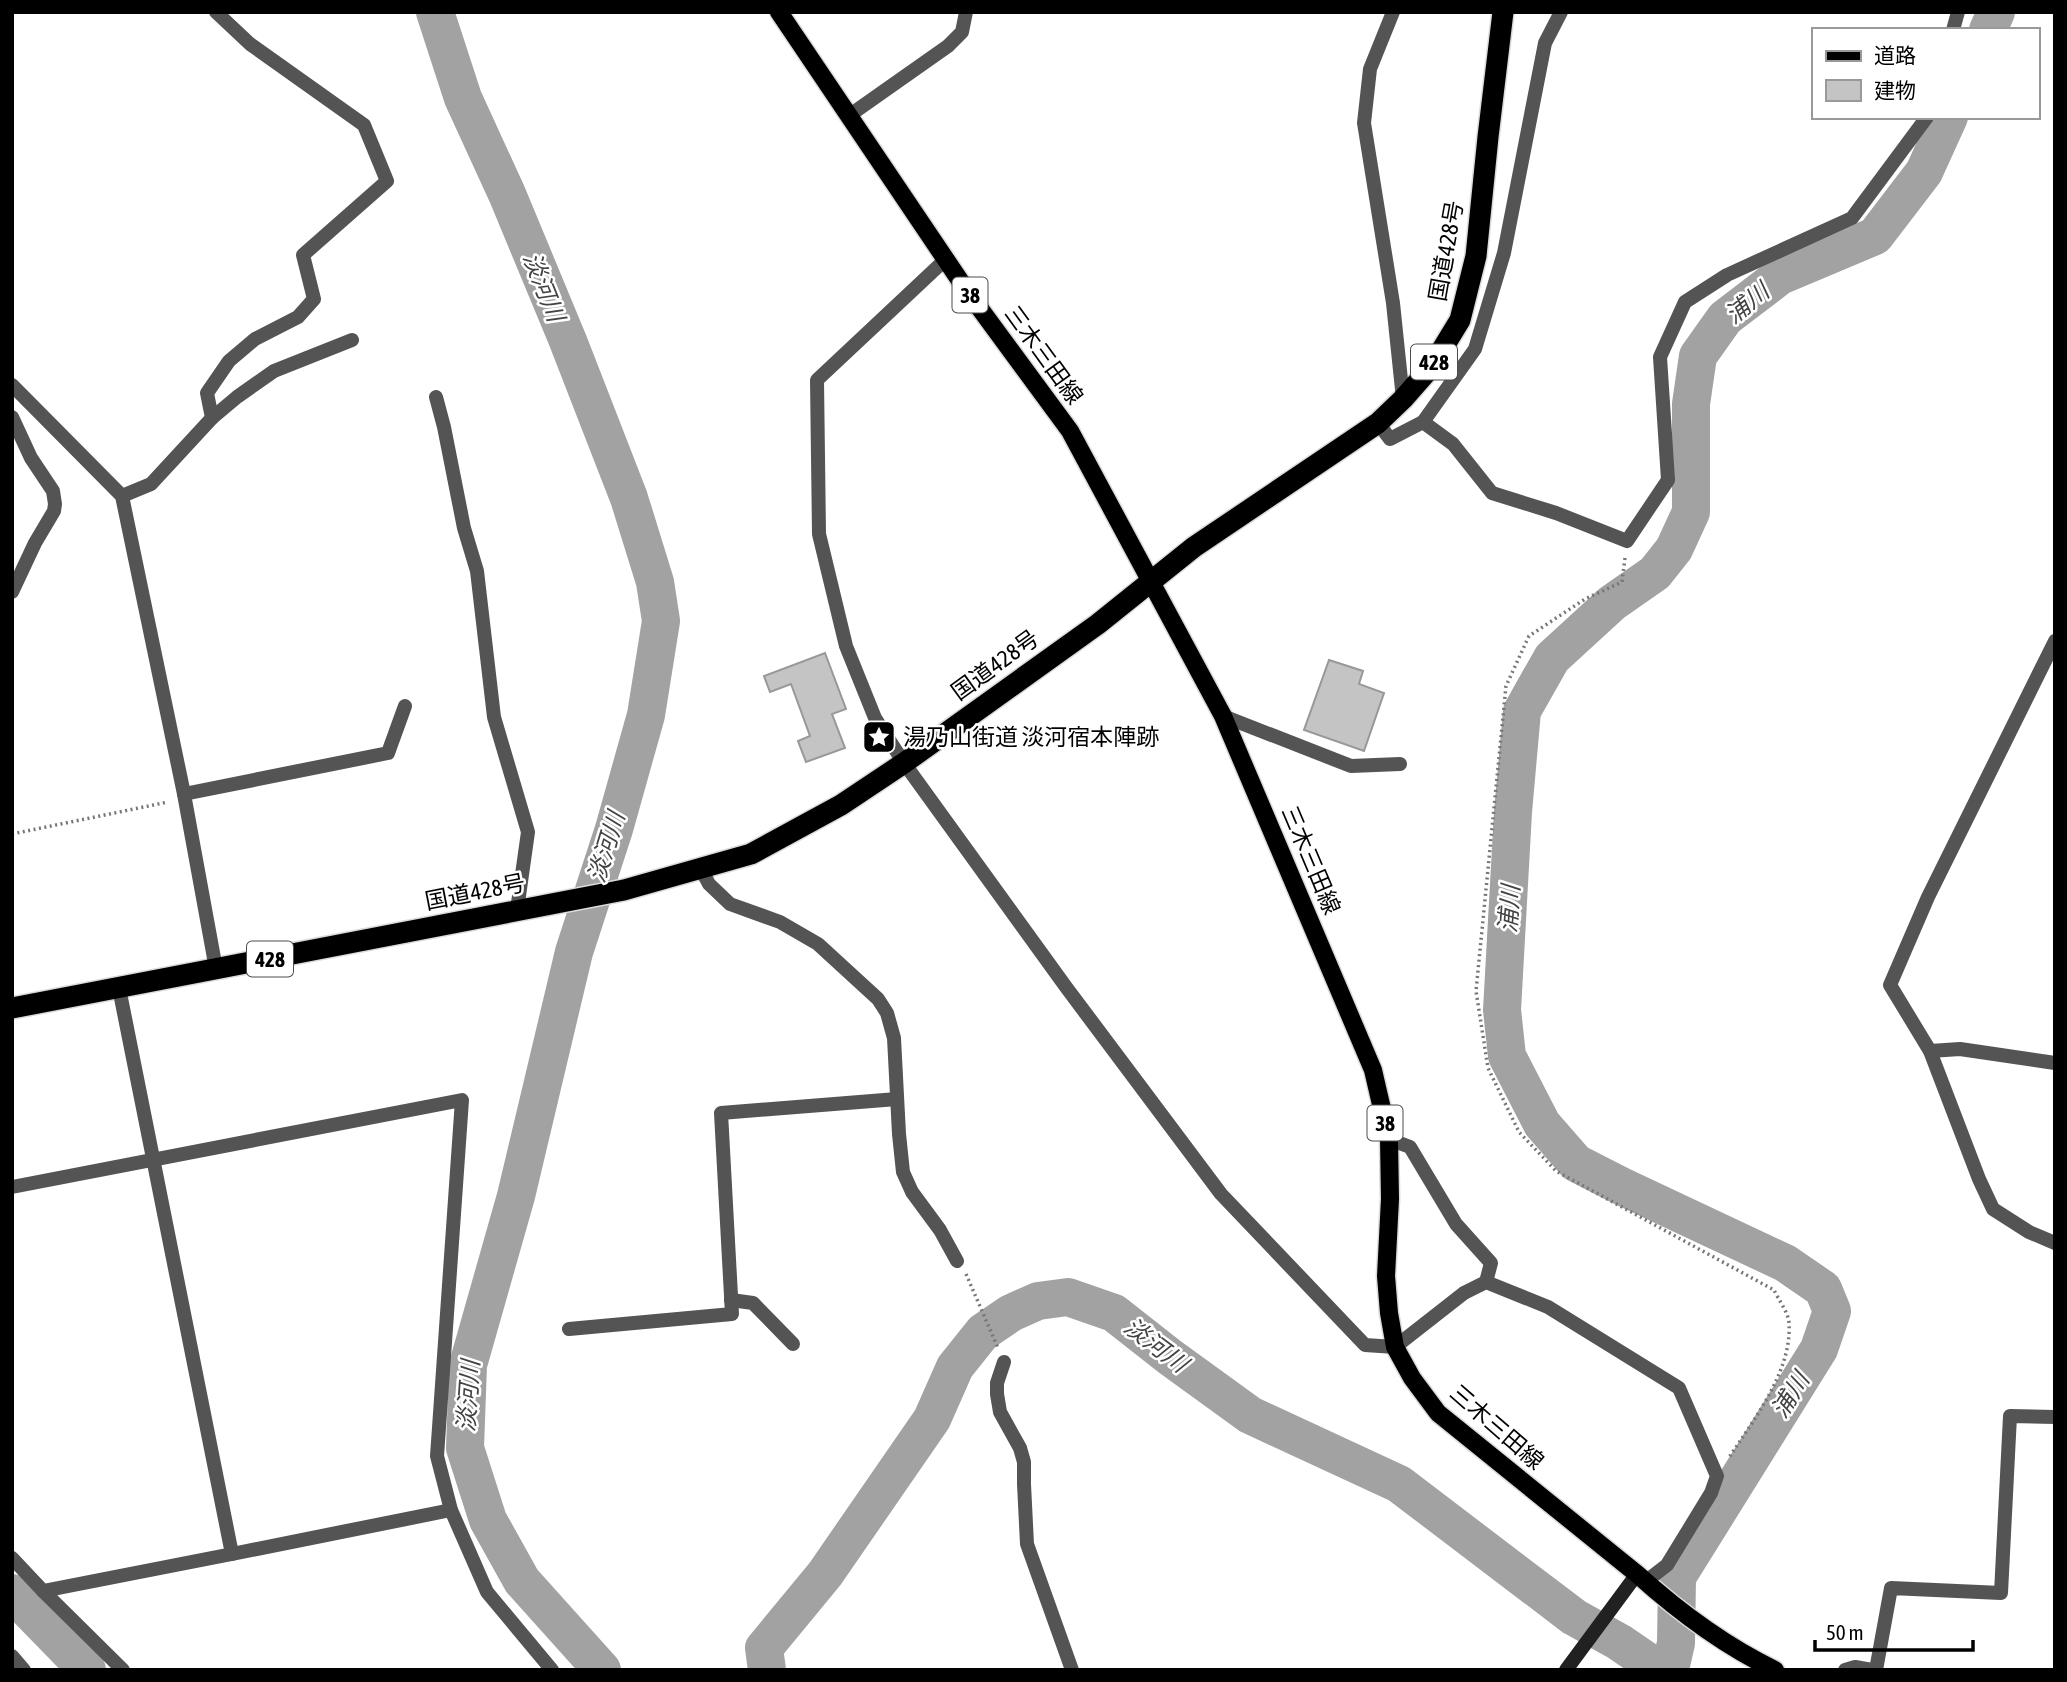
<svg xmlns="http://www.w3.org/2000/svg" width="2067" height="1682" font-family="'Asap Condensed','Noto Sans JP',sans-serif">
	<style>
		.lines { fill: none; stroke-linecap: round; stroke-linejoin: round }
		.river { stroke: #a2a2a2; stroke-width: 38 }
		.building { fill: #c4c4c4; stroke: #989898; stroke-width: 2 }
		.primary-casing { stroke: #dbdbdb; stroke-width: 21 }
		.highway-casing { stroke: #dbdbdb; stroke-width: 24 }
		.path { stroke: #767676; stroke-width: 3.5; stroke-dasharray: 2 3.5; stroke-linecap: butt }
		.street { stroke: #545454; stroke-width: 14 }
		.secondary { stroke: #212121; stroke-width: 14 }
		.primary { stroke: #000; stroke-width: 18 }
		.highway { stroke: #000; stroke-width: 21 }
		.labels { text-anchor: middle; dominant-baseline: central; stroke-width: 5; stroke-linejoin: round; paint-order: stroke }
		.shield { fill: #fff; stroke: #4c4c4c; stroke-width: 2 }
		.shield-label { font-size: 21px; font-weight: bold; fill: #000 }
		.street-label { font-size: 23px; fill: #000; stroke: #fff }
		.poi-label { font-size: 23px; fill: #000; stroke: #fff; text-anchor: start }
		.water-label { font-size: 24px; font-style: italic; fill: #434343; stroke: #fff }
	</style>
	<rect width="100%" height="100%" fill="#fff"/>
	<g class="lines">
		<g class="river">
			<polyline points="435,12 463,98 507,194 568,341 629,498 655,582 661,621 646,715 614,829 574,952 516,1196 468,1365 465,1448 488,1520 522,1581 602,1670"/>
			<polyline points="1988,30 1996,12"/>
			<polyline points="12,1593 87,1670"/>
			<polyline points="767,1670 764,1648 825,1574 932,1419 955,1367 983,1332 1011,1313 1038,1301 1068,1297 1114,1313 1170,1357 1250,1415 1399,1484 1574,1617 1619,1642 1660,1670"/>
			<polyline points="1667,1670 1671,1665 1676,1643 1677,1577 1819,1349 1832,1311 1823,1289 1785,1263 1621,1186 1576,1163 1542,1124 1507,1056 1502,1010 1513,812 1522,711 1552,658 1612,603 1655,573 1674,549 1691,512 1691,404 1698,356 1725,318 1780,276 1875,236 1924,172 1949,117"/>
		</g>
	</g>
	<g class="building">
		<polygon points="825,653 846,709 832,714 845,748 806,762 798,741 810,736 791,684 770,692 764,676"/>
		<polygon points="1329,660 1363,671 1359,684 1384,693 1364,751 1304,730"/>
	</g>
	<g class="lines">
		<defs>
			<path id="primary" d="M779,12L967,291L1070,431L1223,716L1373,1070L1389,1139L1390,1199L1386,1276L1389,1313L1395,1347L1412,1378L1438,1413L1637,1574C1678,1611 1725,1646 1775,1670"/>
			<polyline id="highway" points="12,1008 624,890 751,854 841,805 904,763 1098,624 1194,547 1378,423 1403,399 1432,366 1460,320 1476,256 1488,137 1503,12"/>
		</defs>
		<use href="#primary" class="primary-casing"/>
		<use href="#highway" class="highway-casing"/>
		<g class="path">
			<path d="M1625,558L1622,582L1585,599L1529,636L1506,686L1476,991L1488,1068L1519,1132L1556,1171L1774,1290C1778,1299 1789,1313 1789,1324C1792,1371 1753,1421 1728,1459"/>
			<polyline points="12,834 168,802"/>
			<polyline points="966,1274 998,1348"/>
		</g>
		<g class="street">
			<polyline points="1393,12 1370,69 1364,123 1393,303 1403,399"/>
			<polyline points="1953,30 1958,12"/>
			<polyline points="850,115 948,46 962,32 966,12"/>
			<polyline points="946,259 817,380 819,534 846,646 875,718 904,763 1066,987 1221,1194 1365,1345 1395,1347 1464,1293 1486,1282 1548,1307 1679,1388 1717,1476 1711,1493 1667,1565 1645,1582"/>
			<polyline points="12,385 122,496 184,794 216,969"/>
			<polyline points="436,397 444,427 464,528 477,571 494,717 528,832 517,910"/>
			<polyline points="12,417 31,458 53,491 55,504 54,511 35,543 12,592"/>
			<polyline points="212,418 237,397 274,371 352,340"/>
			<polyline points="1423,422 1453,444 1492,493 1556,513 1627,541 1668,480 1660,357 1685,302 1727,275 1852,218 1927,117"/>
			<polyline points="1378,423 1390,439 1423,422 1475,349 1504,253 1545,43 1561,12"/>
			<polyline points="122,496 151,484 212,418 207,393 229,361 255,339 298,317 314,299 303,255 387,181 364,125 250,44 216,12"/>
			<polyline points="2055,641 1928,897 1890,985 1930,1051 1979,1179 1993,1209 2029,1232 2055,1243"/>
			<polyline points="1223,716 1351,766 1400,764"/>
			<polyline points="184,794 388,753 405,706"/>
			<polyline points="701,869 709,884 730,904 780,922 818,944 878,999 887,1013 894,1038 899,1134 903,1172 912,1192 940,1230 957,1261"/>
			<polyline points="1930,1051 1960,1049 2055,1063"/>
			<polyline points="1389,1139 1410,1147 1456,1224 1491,1263 1486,1282"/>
			<polyline points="12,1187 462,1100 437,1456 451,1510 487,1592 552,1670"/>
			<polyline points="731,1300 753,1303 793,1344"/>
			<polyline points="569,1329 732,1314 721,1113 897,1099"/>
			<polyline points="1004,1362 997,1383 997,1394 1000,1412 1020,1448 1024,1462 1024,1484 1027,1544 1072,1670"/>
			<polyline points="232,1554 451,1510"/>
			<polyline points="12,1558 43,1591 232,1554 119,988"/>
			<polyline points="43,1591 123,1670"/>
			<polyline points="12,1656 24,1670"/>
			<polyline points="1845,1670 1855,1667 1872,1670"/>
			<polyline points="1876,1670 1891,1588 2001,1593 2010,1416 2055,1417"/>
		</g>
		<polyline class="secondary" points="1566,1670 1637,1574"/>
		<use href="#primary" class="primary"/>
		<use href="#highway" class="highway"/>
	</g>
	<defs>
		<symbol id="sight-square" viewBox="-11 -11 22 22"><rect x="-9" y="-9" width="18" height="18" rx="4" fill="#000" stroke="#fff"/><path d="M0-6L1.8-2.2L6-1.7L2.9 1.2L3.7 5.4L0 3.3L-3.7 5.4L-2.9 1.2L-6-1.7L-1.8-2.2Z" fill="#fff"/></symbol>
	</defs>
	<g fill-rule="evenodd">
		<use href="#sight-square" x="860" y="718" width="38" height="38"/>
	</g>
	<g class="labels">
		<g class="shield">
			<rect x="952.5" y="277.5" width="35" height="35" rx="5"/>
			<rect x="1411" y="344.5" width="46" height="35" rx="5"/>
			<rect x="247" y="941.5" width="46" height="35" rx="5"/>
			<rect x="1367.5" y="1105.5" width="35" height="35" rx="5"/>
		</g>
		<g class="shield-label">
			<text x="970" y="295">38</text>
			<text x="1434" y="362">428</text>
			<text x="270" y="959">428</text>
			<text x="1385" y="1123">38</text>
		</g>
		<g class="street-label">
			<text transform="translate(1446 251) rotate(-80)">国道428号</text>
			<text transform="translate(1044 355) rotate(54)">三木三田線</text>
			<text transform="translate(995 665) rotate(-36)">国道428号</text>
			<text transform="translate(1311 860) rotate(67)">三木三田線</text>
			<text transform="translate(475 892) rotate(-11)">国道428号</text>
			<text transform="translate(1497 1427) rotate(41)">三木三田線</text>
		</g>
		<g class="poi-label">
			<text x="903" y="737">湯乃山街道 淡河宿本陣跡</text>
		</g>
		<g class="water-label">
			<text transform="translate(544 287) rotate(68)">淡河川</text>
			<text transform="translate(1747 303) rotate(-39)">浦川</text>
			<text transform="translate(606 847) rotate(-73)">淡河川</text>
			<text transform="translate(1509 909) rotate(-86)">浦川</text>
			<text transform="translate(1156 1345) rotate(37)">淡河川</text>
			<text transform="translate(1790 1395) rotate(-58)">浦川</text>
			<text transform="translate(468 1396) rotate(-86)">淡河川</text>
		</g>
	</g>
	<rect width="2067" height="1682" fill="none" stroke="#000000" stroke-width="28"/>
	<rect x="1812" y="28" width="228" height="91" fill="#ffffff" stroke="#999999" stroke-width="2"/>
	<rect x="1826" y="51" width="35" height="10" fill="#000000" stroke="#999999" stroke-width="2"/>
	<text x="1874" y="63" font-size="21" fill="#000000">道路</text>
	<rect x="1826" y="80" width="35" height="21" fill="#c4c4c4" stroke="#999999" stroke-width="2"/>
	<text x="1874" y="98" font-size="21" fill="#000000">建物</text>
	<path d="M1815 1640v10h158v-10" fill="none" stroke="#000000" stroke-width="3.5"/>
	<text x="1826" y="1640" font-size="21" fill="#000000" stroke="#ffffff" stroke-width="5" paint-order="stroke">50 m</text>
</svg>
